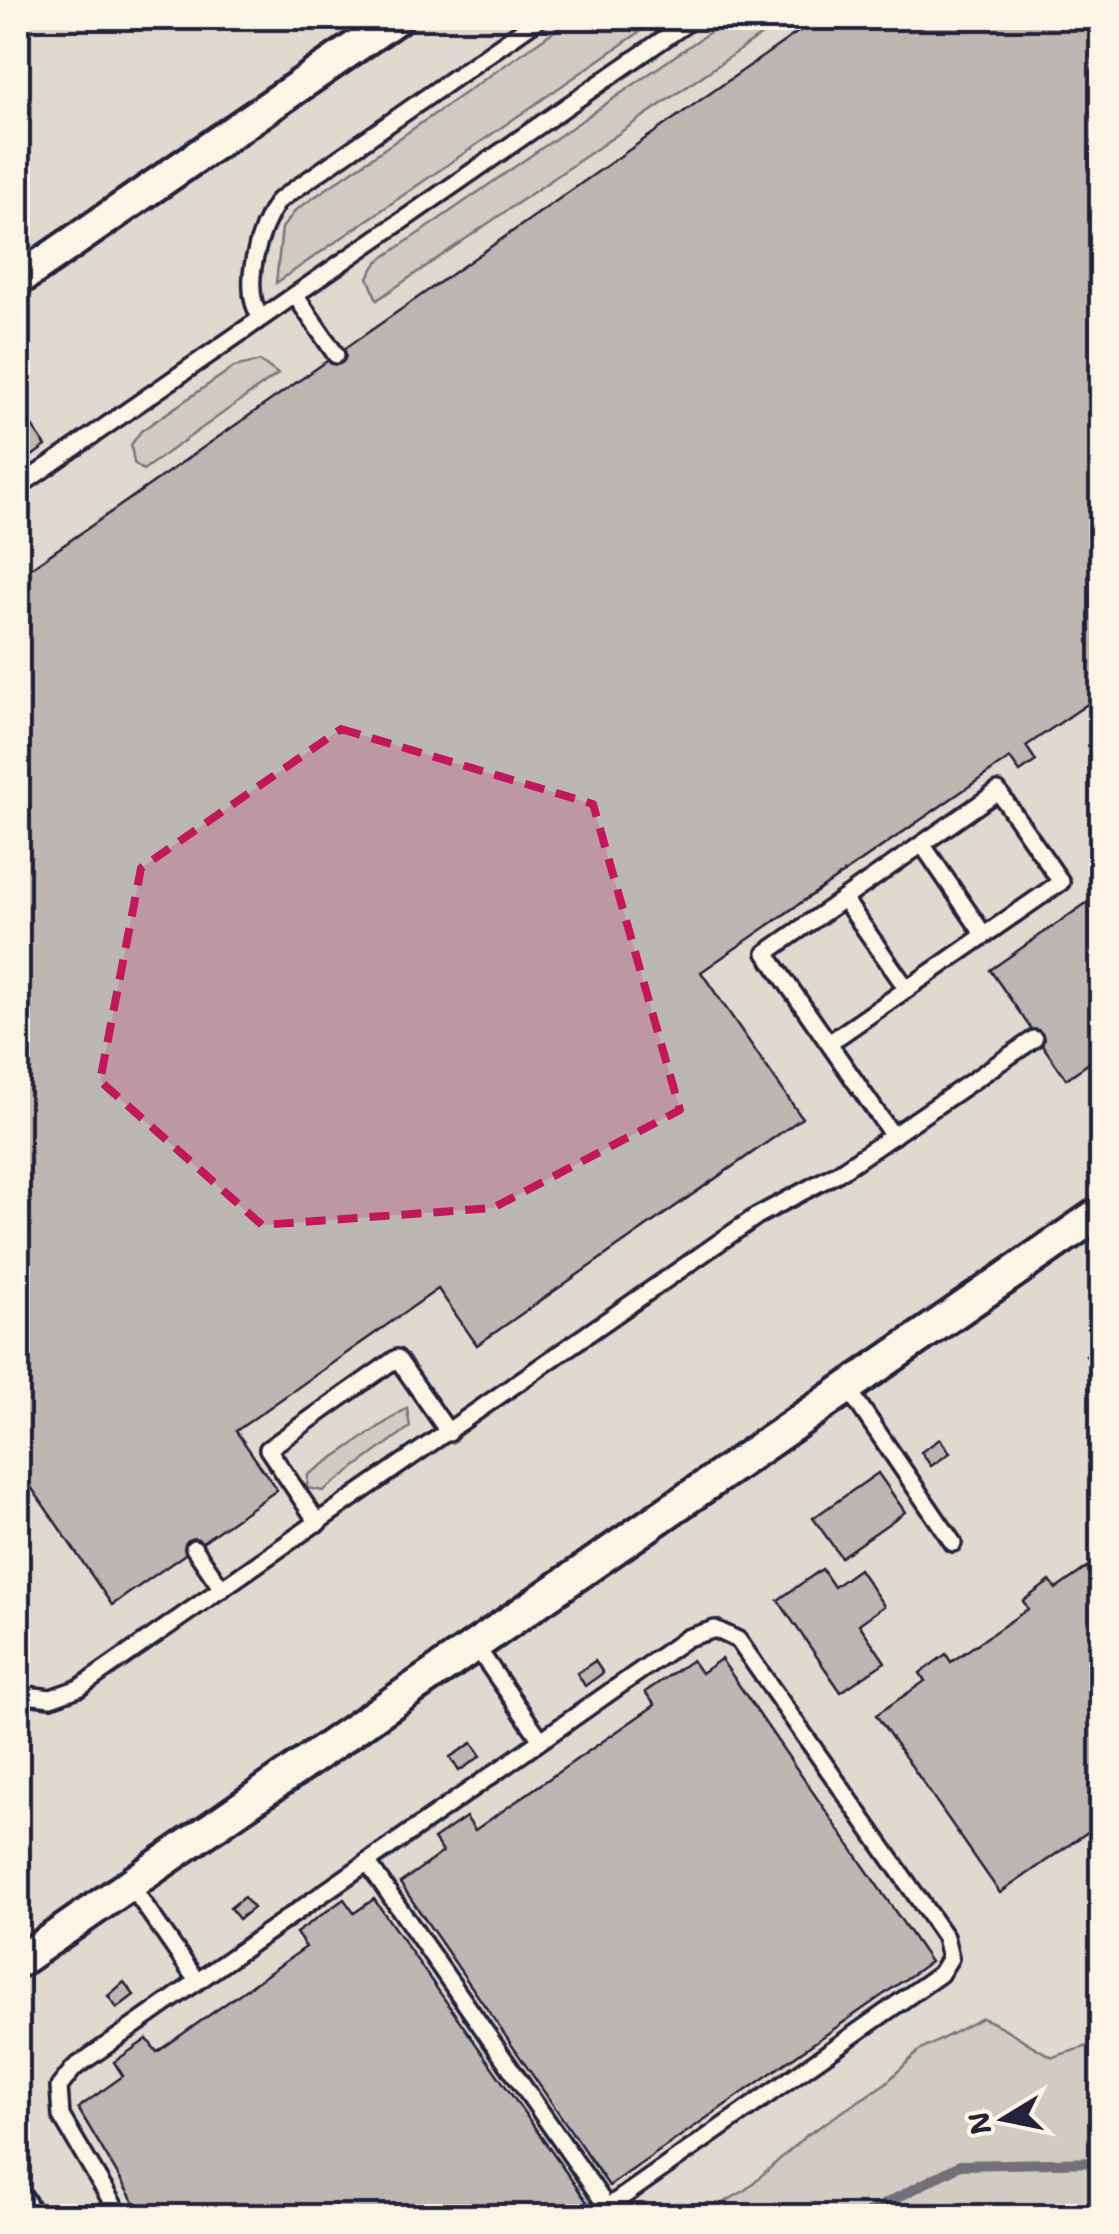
<svg xmlns="http://www.w3.org/2000/svg" width="1119" height="2234" font-family="'Shantell Sans',sans-serif">
	<style>
		.built { fill: #e0d9cf }
		.green { fill: #d1cbc3; stroke: #7a767f; stroke-width: 2.5 }
		.lines { fill: none; stroke-linecap: round; stroke-linejoin: round }
		.stream { stroke: #716f79; stroke-width: 10 }
		.building { fill: #bcb7b3; stroke: #22223b; stroke-width: 2.5 }
		.lane-casing { stroke: #22223b; stroke-width: 22 }
		.street-casing { stroke: #22223b; stroke-width: 38 }
		.lane { stroke: #fcf5e5; stroke-width: 15 }
		.street { stroke: #fcf5e5; stroke-width: 30 }
		.marked { fill: #c2185b; fill-opacity: 0.2; stroke: #c2185b; stroke-width: 8; stroke-dasharray: 20 12; stroke-linejoin: round }
	</style>
	<rect width="100%" height="100%" fill="#efe8db"/>
	<filter id="ink" filterUnits="userSpaceOnUse"><feTurbulence type="fractalNoise" baseFrequency=".01" numOctaves="2"/><feDisplacementMap in="SourceGraphic" scale="20" xChannelSelector="R" yChannelSelector="G"/><feConvolveMatrix kernelMatrix="1 2 1 2 8 2 1 2 1" color-interpolation-filters="sRGB"/></filter>
	<g filter="url(#ink)">
		<rect class="built" x="18" y="18" width="1083" height="2198"/>
		<g class="green">
			<polygon points="573,18 660,18 276,283 282,228 296,210"/>
			<polygon points="730,18 785,19 377,300 368,277 377,262"/>
			<polygon points="260,361 278,374 143,470 134,463 131,445 141,431 234,367"/>
			<polygon points="407,1408 410,1427 323,1491 307,1488 308,1475"/>
			<path d="M982,2018C1007,2026 1028,2046 1053,2057L1101,2042V2216H700L744,2191L807,2135L886,2083L919,2051Z"/>
		</g>
		<g class="lines">
			<polyline class="stream" points="862,2216 960,2165 1102,2162"/>
		</g>
		<g class="building">
			<polygon points="818,18 1102,18 1102,694 1026,746 1036,761 1020,772 1010,758 701,972 802,1118 477,1345 438,1289 236,1431 277,1490 112,1605 18,1468 18,577"/>
			<polygon points="27,419 46,446 18,466 18,425"/>
			<polygon points="1088,902 1102,921 1102,1054 1066,1079 990,970"/>
			<polygon points="1102,1344 1102,1378 1086,1355"/>
			<polygon points="940,1439 950,1453 931,1466 921,1452"/>
			<polygon points="878,1473 905,1512 841,1557 813,1518"/>
			<polygon points="1102,1557 1102,1822 1000,1893 876,1715 925,1681 920,1673 946,1654 951,1662 1028,1609 1023,1601 1050,1581 1056,1589"/>
			<polygon points="822,1569 834,1587 859,1569 884,1606 859,1624 885,1662 841,1692 778,1600"/>
			<polygon points="721,1659 930,1962 609,2186 400,1883 443,1852 434,1839 466,1817 475,1830 655,1705 645,1692 692,1660 701,1673"/>
			<polygon points="595,1661 603,1673 585,1686 577,1673"/>
			<polygon points="472,1743 481,1756 459,1771 450,1757"/>
			<polygon points="244,1897 253,1908 239,1919 230,1908"/>
			<polygon points="344,1899 354,1913 374,1899 587,2202 567,2216 142,2216 78,2108 123,2076 114,2062 147,2039 157,2052 306,1947 296,1933"/>
			<polygon points="124,1982 134,1995 117,2008 108,1996"/>
		</g>
		<g class="lines">
			<defs>
				<g id="lane">
					<polyline points="295,295 336,355"/>
					<path d="M261,318C240,288 259,229 278,201L540,18"/>
					<polyline points="18,487 694,18"/>
					<polyline points="922,844 984,935"/>
					<polyline points="844,899 907,989"/>
					<polyline points="829,1043 1061,882 998,791 766,953 893,1136"/>
					<polyline points="847,1387 953,1543"/>
					<polyline points="318,1523 268,1449 397,1358 449,1433"/>
					<polyline points="194,1548 222,1589"/>
					<polyline points="475,1645 541,1740"/>
					<polyline points="18,1694 51,1698 79,1688 757,1216 838,1173 1034,1039"/>
					<polyline points="367,1862 607,2207"/>
					<polyline points="130,1884 197,1981"/>
					<polyline points="120,2216 61,2116 59,2087 74,2068 687,1638 715,1629 738,1640 945,1937 950,1958 940,1974 595,2216"/>
				</g>
				<g id="street">
					<polyline points="18,280 397,18"/>
					<polyline points="18,1962 1102,1211"/>
					<polyline points="18,2202 26,2216"/>
				</g>
			</defs>
			<use href="#lane" class="lane-casing"/>
			<use href="#street" class="street-casing"/>
			<use href="#lane" class="lane"/>
			<use href="#street" class="street"/>
		</g>
	</g>
	<path class="marked" d="M341,729L593,804L680,1110L493,1208L262,1225L100,1081L141,868Z"/>
	<rect width="1119" height="2234" fill="none" stroke="#fcf5e5" stroke-width="60"/>
	<rect x="30" y="30" width="1059" height="2174" fill="none" stroke="#22223b" stroke-width="4" filter="url(#ink)"/>
	<g transform="translate(1004 2119) rotate(260)" stroke="#fcf5e5" stroke-width="8" paint-order="stroke">
	<path d="M0-8L18 38L0 25L-18 38Z" fill="#22223b"/>
	<text y="-15" font-size="28" font-weight="bold" text-anchor="middle" fill="#22223b">N</text>
	</g>
</svg>
